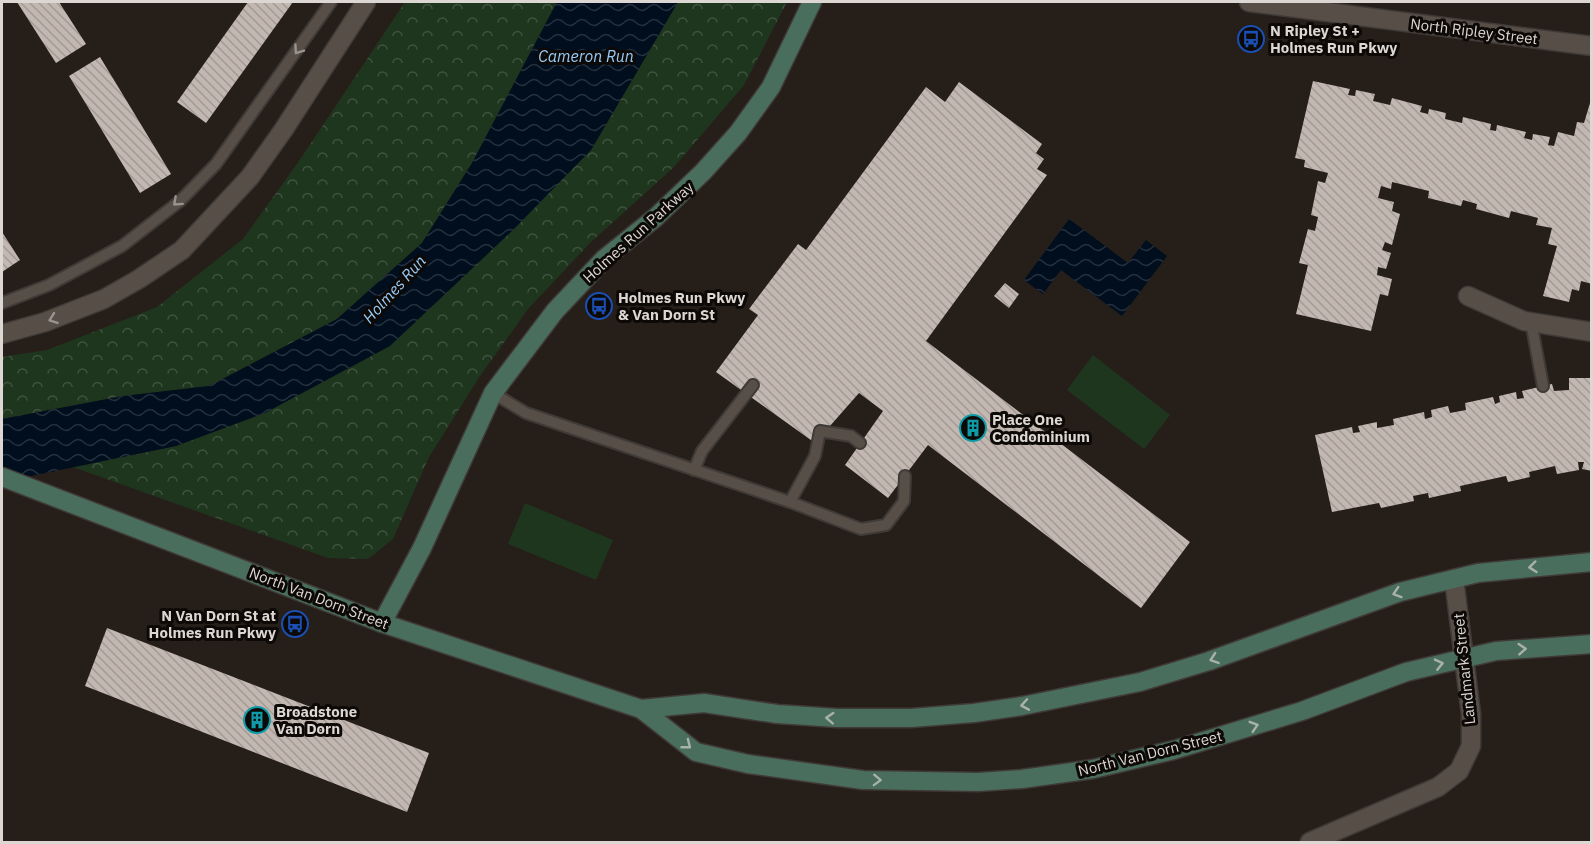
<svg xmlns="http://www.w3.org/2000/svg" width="1593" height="844" font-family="'IBM Plex Sans',sans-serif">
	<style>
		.forest { fill: url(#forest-crowns) }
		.pitch { fill: #1f361e }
		.water { fill: url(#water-waves) }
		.building { fill: url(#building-back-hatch) }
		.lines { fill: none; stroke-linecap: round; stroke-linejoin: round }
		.lane-casing { stroke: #403a37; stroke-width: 14 }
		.street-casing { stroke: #403a37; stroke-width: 21 }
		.secondary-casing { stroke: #403a37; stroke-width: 21 }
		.lane { stroke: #574e48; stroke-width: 10 }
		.street { stroke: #574e48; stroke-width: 18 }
		.secondary { stroke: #496e5d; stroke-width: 18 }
		.oneway { stroke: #9a928e }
		.oneway2 { stroke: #a9b2aa }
		.labels { text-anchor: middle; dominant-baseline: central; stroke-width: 6; stroke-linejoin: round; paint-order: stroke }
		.poi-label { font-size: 15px; font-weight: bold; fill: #ddd7d4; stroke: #0d0907; text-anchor: start }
		.street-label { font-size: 15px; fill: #ddd7d4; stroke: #0d0907 }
		.water-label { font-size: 16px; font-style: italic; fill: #97cbf7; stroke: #0d0907 }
	</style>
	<defs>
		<pattern id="forest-crowns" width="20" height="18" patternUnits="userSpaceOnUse" patternTransform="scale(1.5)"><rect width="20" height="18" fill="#1f361e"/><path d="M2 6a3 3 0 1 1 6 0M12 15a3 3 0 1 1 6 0" fill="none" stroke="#3f523e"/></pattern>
		<pattern id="water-waves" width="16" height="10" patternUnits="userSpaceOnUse" patternTransform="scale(1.5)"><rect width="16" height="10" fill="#000e1e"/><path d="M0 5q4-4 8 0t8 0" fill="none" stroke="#25303e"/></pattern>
		<pattern id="building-back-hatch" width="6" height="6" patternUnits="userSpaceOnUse" patternTransform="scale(1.5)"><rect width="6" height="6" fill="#c3b8b1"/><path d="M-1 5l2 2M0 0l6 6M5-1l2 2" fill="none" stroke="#a39a95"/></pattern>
	</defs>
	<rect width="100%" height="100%" fill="#261e19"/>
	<g class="forest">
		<polygon points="405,2 557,2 472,163 422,243 337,319 209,386 123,396 2,419 2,357 47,350 157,307 243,239 299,161"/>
		<polygon points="678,2 787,2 744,85 674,167 590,243 528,309 480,376 429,457 393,539 368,559 328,558 73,467 176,446 265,413 591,150"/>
	</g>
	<g class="pitch">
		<polygon points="1093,355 1170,415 1144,449 1067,390"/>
		<polygon points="525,503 613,540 596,580 508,544"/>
	</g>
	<g class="water">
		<polygon points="557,2 678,2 591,150 513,230 390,346 265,413 176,446 2,482 2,419 123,396 209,386 337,319 422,243 472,163"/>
		<polygon points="1069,219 1128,263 1146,240 1167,256 1122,316 1061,270 1043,294 1024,280"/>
	</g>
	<g class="building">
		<polygon points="17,2 59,2 86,44 56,63"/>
		<polygon points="248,2 293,2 206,123 177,102"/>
		<polygon points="100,57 171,174 140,193 69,76"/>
		<polygon points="1313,81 1350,89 1348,95 1355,96 1356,90 1375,94 1373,101 1390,105 1392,98 1422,106 1420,112 1428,114 1429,109 1446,113 1445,119 1462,123 1463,117 1491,124 1490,130 1496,131 1497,125 1526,132 1524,138 1532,140 1533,134 1550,137 1548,145 1554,146 1558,132 1574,136 1577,122 1584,123 1590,103 1592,103 1592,284 1581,281 1579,291 1572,289 1569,302 1543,296 1557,246 1548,244 1552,228 1536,225 1538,218 1511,211 1509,218 1476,209 1477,204 1463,200 1461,206 1428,198 1429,191 1392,182 1391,189 1381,186 1378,198 1394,202 1392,211 1400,214 1392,245 1385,242 1382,250 1391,253 1386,269 1378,267 1377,275 1392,279 1388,296 1380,294 1371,331 1296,314 1308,265 1299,263 1308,229 1315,231 1318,217 1311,215 1318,181 1325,183 1328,173 1304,167 1305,160 1295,158"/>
		<polygon points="959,82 1042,144 1036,153 1044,159 1037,169 1047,175 926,341 1190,542 1141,608 928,445 888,498 845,465 883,411 859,393 815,443 716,372 758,315 749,309 798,244 806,250 926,87 945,102"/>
		<polygon points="2,232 20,260 2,272"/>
		<polygon points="1005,283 1019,294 1009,308 994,296"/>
		<polygon points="1569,378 1592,378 1592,471 1582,469 1584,462 1578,462 1579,470 1557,474 1555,466 1529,472 1530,477 1508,482 1506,476 1460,486 1461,491 1429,498 1428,493 1413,496 1414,501 1381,508 1379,503 1332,512 1315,435 1352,427 1353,433 1360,432 1358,426 1377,422 1377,428 1394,425 1393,419 1424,412 1425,419 1432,417 1431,410 1448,406 1450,413 1466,410 1465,403 1493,397 1495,404 1500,402 1499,396 1516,392 1517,399 1524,398 1522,391 1552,384 1554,391 1569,390"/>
		<polygon points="107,628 429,753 407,812 85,686"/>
	</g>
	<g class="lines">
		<defs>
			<g id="lane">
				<polyline points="2,303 49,285 122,246 180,201 216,164 331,2"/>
				<polyline points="1531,322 1543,386"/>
				<polyline points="493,393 526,413 790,502 815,456 820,431 851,436 860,443"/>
				<polyline points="694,470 702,451 753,385"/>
				<polyline points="790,502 861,529 886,525 904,501 905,476"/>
			</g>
			<g id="street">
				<polyline points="1249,2 1592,46"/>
				<polyline points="1468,296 1524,321 1592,332"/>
				<polyline points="2,334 45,322 104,299 139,279 182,250 250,177 284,129 366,2"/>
				<polyline points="1310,842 1438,787 1459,771 1471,746 1471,714 1454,579"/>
			</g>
			<g id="secondary">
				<polyline points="2,477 382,623 641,709 696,752 748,764 863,780 978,782 1022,779 1093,769 1174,750 1302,711 1406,672 1496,651 1592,644"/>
				<polyline points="382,623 422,548 493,393 555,311 604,259 656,217 703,172 738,133 771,87 812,2"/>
				<polyline points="641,709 704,703 777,714 837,718 911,718 974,713 1022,706 1140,682 1209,661 1400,592 1478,573 1592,562"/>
			</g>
		</defs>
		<use href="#lane" class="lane-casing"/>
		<use href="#street" class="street-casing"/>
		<use href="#secondary" class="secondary-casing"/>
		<use href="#lane" class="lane"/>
		<use href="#street" class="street"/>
		<use href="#secondary" class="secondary"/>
	</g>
	<defs><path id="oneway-chevron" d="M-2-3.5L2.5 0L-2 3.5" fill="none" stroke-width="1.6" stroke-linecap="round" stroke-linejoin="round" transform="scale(1.5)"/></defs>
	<g class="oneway">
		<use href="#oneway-chevron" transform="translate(298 50) rotate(125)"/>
		<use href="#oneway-chevron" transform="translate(177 202) rotate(138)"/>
		<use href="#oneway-chevron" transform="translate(53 319) rotate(160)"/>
	</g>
	<g class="oneway2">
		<use href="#oneway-chevron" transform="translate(1533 567) rotate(174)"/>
		<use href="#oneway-chevron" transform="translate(1397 593) rotate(162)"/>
		<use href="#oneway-chevron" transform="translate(1522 649) rotate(-4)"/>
		<use href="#oneway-chevron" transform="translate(1214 659) rotate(161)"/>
		<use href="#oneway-chevron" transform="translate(1439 664) rotate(-13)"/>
		<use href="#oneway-chevron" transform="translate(1025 705) rotate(170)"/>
		<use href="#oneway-chevron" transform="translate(830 718) rotate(-177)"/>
		<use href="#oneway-chevron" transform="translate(1254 726) rotate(-17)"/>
		<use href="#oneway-chevron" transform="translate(687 745) rotate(38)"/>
		<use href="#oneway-chevron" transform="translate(877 780) rotate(2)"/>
	</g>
	<defs>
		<symbol id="bus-ring" viewBox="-11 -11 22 22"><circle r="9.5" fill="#0d0907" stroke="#1a4fb4" stroke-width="1.5"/><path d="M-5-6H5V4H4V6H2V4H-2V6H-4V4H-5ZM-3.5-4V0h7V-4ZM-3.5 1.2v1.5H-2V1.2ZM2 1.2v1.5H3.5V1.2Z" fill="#1a4fb4"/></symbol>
		<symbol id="building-ring" viewBox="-11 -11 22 22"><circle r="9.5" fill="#0d0907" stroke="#0f9aa8" stroke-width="1.5"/><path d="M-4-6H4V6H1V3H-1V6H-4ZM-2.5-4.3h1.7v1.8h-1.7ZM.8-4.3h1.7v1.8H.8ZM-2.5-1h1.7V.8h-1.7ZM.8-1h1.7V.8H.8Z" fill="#0f9aa8"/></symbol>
	</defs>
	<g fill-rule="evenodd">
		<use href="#bus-ring" x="1236" y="24" width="30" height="30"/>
		<use href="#bus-ring" x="584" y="291" width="30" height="30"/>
		<use href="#building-ring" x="958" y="413" width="30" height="30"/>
		<use href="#bus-ring" x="280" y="609" width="30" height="30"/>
		<use href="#building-ring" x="242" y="705" width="30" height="30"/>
	</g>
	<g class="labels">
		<g class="poi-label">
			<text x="1270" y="30">N Ripley St +<tspan x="1270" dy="17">Holmes Run Pkwy</tspan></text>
			<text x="618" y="297">Holmes Run Pkwy<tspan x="618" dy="17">&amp; Van Dorn St</tspan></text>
			<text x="992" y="419">Place One<tspan x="992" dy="17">Condominium</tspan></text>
			<text x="276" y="615" text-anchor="end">N Van Dorn St at<tspan x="276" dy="17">Holmes Run Pkwy</tspan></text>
			<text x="276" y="711">Broadstone<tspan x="276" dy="17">Van Dorn</tspan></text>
		</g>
		<g class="street-label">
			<text transform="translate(1474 31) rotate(7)">North Ripley Street</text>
			<text transform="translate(638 232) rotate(-42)">Holmes Run Parkway</text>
			<text transform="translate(319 598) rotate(21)">North Van Dorn Street</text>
			<text transform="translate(1464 669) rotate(-96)">Landmark Street</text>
			<text transform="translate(1150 753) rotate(-14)">North Van Dorn Street</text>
		</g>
		<g class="water-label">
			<text x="586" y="56">Cameron Run</text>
			<text transform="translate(394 289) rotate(-48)">Holmes Run</text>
		</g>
	</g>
	<rect width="1593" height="844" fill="none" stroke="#ddd7d4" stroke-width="6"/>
</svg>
